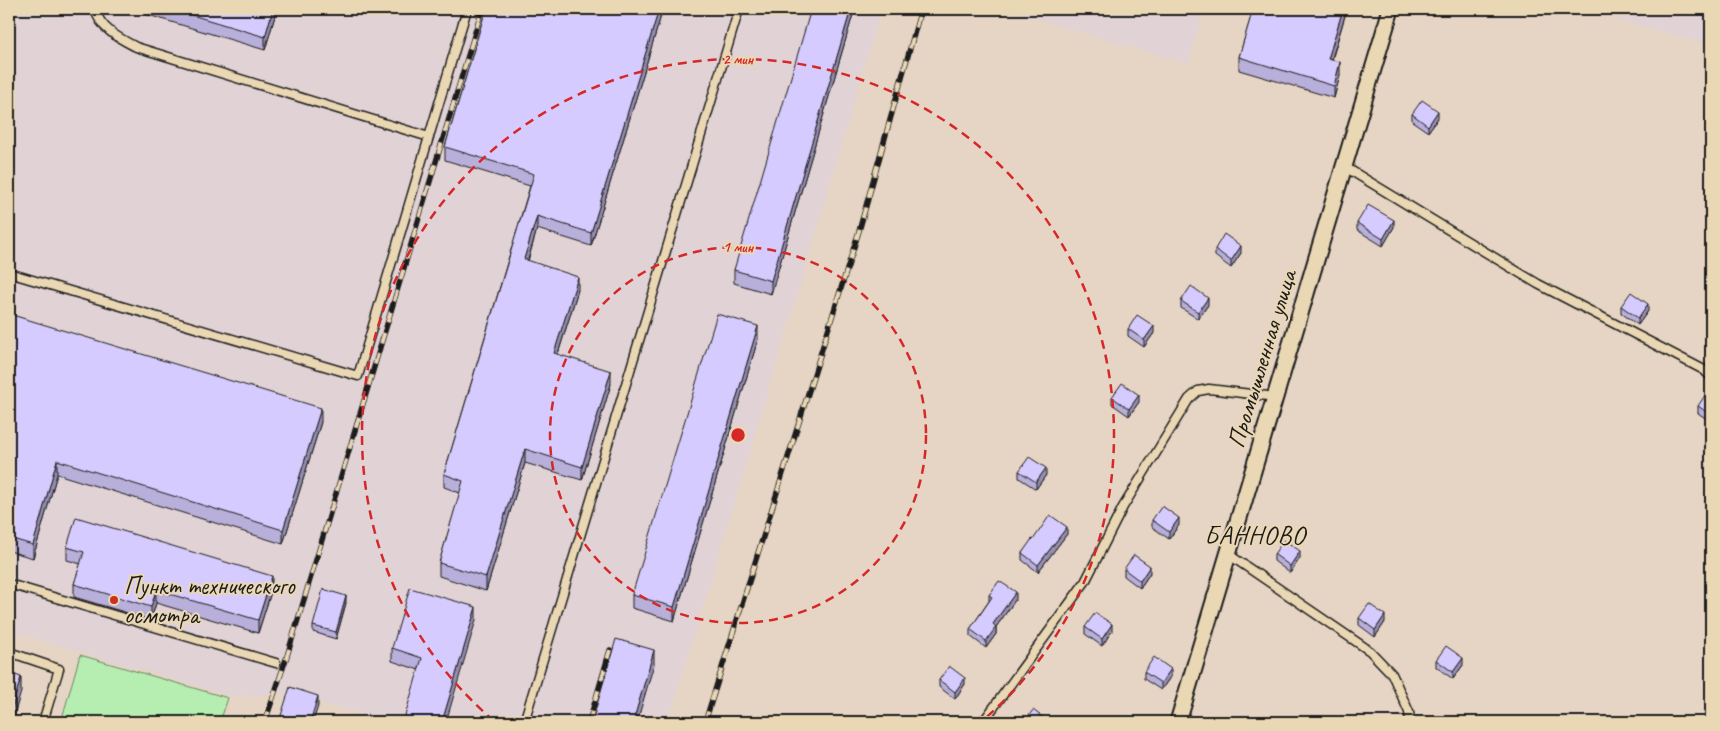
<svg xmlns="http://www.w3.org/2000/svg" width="1720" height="731" font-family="Caveat,sans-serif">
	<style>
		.built { fill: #e1d2d5 }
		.green { fill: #b6eeb1; stroke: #698566 }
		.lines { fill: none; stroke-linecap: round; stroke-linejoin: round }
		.lane-casing { stroke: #1c1c1c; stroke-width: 11 }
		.street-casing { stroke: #1c1c1c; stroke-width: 19 }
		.lane { stroke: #ead8b5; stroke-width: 8 }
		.street { stroke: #ead8b5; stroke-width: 15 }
		.rail-casing { stroke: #1c1c1c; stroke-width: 5.5 }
		.rail { stroke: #ead8b5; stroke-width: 4; stroke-dasharray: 11; stroke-linecap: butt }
		.wall { fill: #b8afda; stroke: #1c1c1c }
		.shaded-wall { fill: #968eb2; stroke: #1c1c1c }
		.building { fill: #d6cbfe; stroke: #1c1c1c }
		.ring { fill: none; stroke: #d62828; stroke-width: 2.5; stroke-dasharray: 9 6 }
		.poi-dot { fill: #c8321e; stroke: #ead8b5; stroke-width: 2 }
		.labels { text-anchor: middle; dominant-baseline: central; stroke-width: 4; stroke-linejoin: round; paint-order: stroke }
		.street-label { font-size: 25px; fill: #1c1c1c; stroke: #ead8b5 }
		.poi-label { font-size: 25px; fill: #1c1c1c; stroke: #ead8b5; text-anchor: start }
		.neighbourhood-label { font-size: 26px; letter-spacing: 1px; fill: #1c1c1c; stroke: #ead8b5 }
		.centre { fill: #d62828; stroke: #ead8b5; stroke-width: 2.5 }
		.ring-label { font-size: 15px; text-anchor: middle; font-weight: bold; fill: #d62828; stroke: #ead8b5; stroke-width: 4; stroke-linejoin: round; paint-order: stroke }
	</style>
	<rect width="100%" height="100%" fill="#e6d5c4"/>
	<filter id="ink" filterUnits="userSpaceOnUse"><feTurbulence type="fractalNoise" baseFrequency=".02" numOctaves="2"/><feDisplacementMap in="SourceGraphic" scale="10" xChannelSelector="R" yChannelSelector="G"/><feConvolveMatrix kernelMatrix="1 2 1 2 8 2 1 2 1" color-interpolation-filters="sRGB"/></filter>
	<g filter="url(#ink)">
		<g class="built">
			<polygon points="12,9 881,9 814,240 668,722 374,722 375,718 287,694 231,696 9,631 9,21"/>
			<polygon points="1002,9 1204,9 1188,64"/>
			<polygon points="1577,9 1711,9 1711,45"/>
		</g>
		<polygon class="green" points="80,655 228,698 220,722 61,722"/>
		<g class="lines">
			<defs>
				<g id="lane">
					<path d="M95,9C100,29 119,38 136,47L429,137"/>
					<polyline points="1345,167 1538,284 1704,370 1711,377"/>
					<polyline points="9,273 358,376 467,9"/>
					<polyline points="1228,554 1370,651 1392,674 1409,712 1410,722"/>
					<polyline points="9,584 276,663"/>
					<polyline points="9,652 59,669 43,722"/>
					<polyline points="524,722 739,9"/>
					<polyline points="983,722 1085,582 1123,507 1189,399 1198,391 1209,389 1276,397"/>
				</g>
				<polyline id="street" points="1178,722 1391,9"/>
			</defs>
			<use href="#lane" class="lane-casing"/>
			<use href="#street" class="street-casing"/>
			<use href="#lane" class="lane"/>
			<use href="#street" class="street"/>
			<defs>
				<g id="rail">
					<polyline points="265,722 287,656 482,9"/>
					<polyline points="589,722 610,650"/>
					<polyline points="705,722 859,231 921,9"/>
				</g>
			</defs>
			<use href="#rail" class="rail-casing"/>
			<use href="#rail" class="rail"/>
		</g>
		<g class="wall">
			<polygon points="128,9 277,9 265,50"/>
			<polygon points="486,9 663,9 591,246 537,229 528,261 578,290 558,354 611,384 582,480 525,463 486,591 439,576 439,563 460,493 444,487 444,474 530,186 445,160 445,147"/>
			<polygon points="854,9 854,11 771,294 734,283 734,270"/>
			<polygon points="1238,9 1347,9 1332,60 1340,75 1334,98 1239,70 1239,57 1252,13"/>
			<polygon points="1412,114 1438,118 1428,132 1412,121"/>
			<polygon points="1357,223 1394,227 1383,246 1357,230"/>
			<polygon points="1215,249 1241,253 1231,268 1215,256"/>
			<polygon points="1181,301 1208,305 1198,319 1181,308"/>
			<polygon points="1621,306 1648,311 1638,325 1621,313"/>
			<polygon points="9,314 321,422 283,544 57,474 33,558 9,551"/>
			<polygon points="1128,329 1154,333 1144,347 1128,336"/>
			<polygon points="758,339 674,621 632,608 632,595"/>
			<polygon points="1711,394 1711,422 1698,413 1698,406"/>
			<polygon points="1112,397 1139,402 1129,416 1112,404"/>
			<polygon points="1019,471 1046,475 1036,489 1019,478"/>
			<polygon points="1152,520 1179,525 1169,539 1152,527"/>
			<polygon points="1067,534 1038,572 1022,560 1022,553 1033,540"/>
			<polygon points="67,547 272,589 258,633 156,603 151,620 74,597 74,584 81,564 67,560"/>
			<polygon points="1274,554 1300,558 1290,573 1274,561"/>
			<polygon points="1124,569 1150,573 1140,588 1124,576"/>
			<polygon points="989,595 1016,599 996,627 996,634 986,648 970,636 970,629 989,601"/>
			<polygon points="346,603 336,639 313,632 313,626"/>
			<polygon points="1359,618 1385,622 1375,637 1359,625"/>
			<polygon points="476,620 419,670 392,661 392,648"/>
			<polygon points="1085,627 1112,631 1102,646 1085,634"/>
			<polygon points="1436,660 1463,665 1453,679 1436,667"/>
			<polygon points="1144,672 1171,676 1161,690 1144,679"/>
			<polygon points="939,680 965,684 955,699 939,687"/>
		</g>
		<g class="shaded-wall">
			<polygon points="273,9 277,9 265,50 265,37"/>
			<polygon points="659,9 663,9 591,246 591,233"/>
			<polygon points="851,9 854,9 854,11 771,294 771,281"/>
			<polygon points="1343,9 1347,9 1328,71 1328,59"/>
			<polygon points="1340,62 1340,75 1334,98 1334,86"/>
			<polygon points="1438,111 1438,118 1428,132 1428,126"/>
			<polygon points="537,216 537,229 524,273 524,259"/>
			<polygon points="1394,220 1394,227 1383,246 1383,239"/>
			<polygon points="1241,246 1241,253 1231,268 1231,261"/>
			<polygon points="578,277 578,290 554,366 554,353"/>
			<polygon points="1208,298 1208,305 1198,319 1198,312"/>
			<polygon points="1648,304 1648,311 1638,325 1638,318"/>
			<polygon points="758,326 758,339 674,621 674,607"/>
			<polygon points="1154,326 1154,333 1144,347 1144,340"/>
			<polygon points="611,371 611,384 582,480 582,467"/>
			<polygon points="1139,395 1139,402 1129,416 1129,409"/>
			<polygon points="321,408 321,422 283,544 283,530"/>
			<polygon points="525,449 525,463 486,591 486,577"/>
			<polygon points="57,460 57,474 33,558 33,545"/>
			<polygon points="1046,468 1046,475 1036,489 1036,482"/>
			<polygon points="1179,518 1179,525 1169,539 1169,532"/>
			<polygon points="1067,527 1067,534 1038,572 1038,565"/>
			<polygon points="1300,551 1300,558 1290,573 1290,566"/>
			<polygon points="1150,566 1150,573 1140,588 1140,581"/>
			<polygon points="272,576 272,589 258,633 258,620"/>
			<polygon points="156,590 156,603 151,620 151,607"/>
			<polygon points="1016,592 1016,599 996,627 996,634 986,648 986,641 993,624"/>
			<polygon points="346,596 346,603 336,639 336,632"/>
			<polygon points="476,607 476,620 446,722 442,722"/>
			<polygon points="1385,615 1385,622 1375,637 1375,630"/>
			<polygon points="1112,624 1112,631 1102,646 1102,639"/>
			<polygon points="654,650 654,664 637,722 633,722"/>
			<polygon points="1463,658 1463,665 1453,679 1453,672"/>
			<polygon points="1171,669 1171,676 1161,690 1161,683"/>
			<polygon points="21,677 21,692 12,722 9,722 9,718"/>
			<polygon points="965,678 965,684 955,699 955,692"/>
			<polygon points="318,696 318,706 313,722 310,722"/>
		</g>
		<g class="building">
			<polygon points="172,9 273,9 265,37"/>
			<polygon points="486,9 659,9 591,233 537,216 524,259 578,277 554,353 611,371 582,467 525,449 486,577 439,563 463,481 444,474 534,174 445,147"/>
			<polygon points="811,9 851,9 771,281 734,270"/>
			<polygon points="1253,9 1343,9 1328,59 1340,62 1334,86 1239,57"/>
			<polygon points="1422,100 1438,111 1428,126 1412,114"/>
			<polygon points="1368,205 1394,220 1383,239 1357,223"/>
			<polygon points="1224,234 1241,246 1231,261 1215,249"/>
			<polygon points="1191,286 1208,298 1198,312 1181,301"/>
			<polygon points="1631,292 1648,304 1638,318 1621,306"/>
			<polygon points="9,314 321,408 283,530 57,460 33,545 9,538"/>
			<polygon points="717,314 758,326 674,607 632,595"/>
			<polygon points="1137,315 1154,326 1144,340 1128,329"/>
			<polygon points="1122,383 1139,395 1129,409 1112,397"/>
			<polygon points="1708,391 1711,394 1711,415 1698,406"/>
			<polygon points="1029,457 1046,468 1036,482 1019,471"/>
			<polygon points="1162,506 1179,518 1169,532 1152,520"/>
			<polygon points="1050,515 1067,527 1038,565 1022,553 1032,539 1033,540"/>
			<polygon points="76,517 272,576 258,620 156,590 151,607 74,584 84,552 67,547"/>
			<polygon points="1284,540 1300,551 1290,566 1274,554"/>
			<polygon points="1134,555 1150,566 1140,581 1124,569"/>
			<polygon points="999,581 1016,592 993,624 996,627 986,641 970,629 992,597 989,595"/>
			<polygon points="410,588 476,607 442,722 403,722 422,658 392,648"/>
			<polygon points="323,589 346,596 336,632 313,626"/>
			<polygon points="1369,604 1385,615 1375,630 1359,618"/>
			<polygon points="1095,613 1112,624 1102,639 1085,627"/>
			<polygon points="616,639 654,650 633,722 592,722"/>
			<polygon points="1446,646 1463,658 1453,672 1436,660"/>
			<polygon points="1154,657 1171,669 1161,683 1144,672"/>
			<polygon points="949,666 965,678 955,692 939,680"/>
			<polygon points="9,673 21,677 9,718"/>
			<polygon points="290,687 318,696 310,722 279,722"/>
			<polygon points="1033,710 1049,722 1024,722"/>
			<polygon points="9,719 19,722 9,722"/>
		</g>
	</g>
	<g class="ring">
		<circle cx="738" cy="435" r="188"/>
		<path d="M494 721A376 376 0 1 1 982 721"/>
	</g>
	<circle class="poi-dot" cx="114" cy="600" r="5"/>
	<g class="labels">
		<g class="street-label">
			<text transform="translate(1262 359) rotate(-73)">Промышленная улица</text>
		</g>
		<g class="poi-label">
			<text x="124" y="586">Пункт технического<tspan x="124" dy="29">осмотра</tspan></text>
		</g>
		<g class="neighbourhood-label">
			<text x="1255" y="535">БАННОВО</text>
		</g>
	</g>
	<circle cx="738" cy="435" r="8" class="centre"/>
	<g class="ring-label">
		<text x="738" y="64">2 мин</text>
		<text x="738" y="252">1 мин</text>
	</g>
	<rect width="1720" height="731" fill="none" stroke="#ead8b5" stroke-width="30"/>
	<rect x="15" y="15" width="1690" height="701" fill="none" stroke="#1c1c1c" stroke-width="2" filter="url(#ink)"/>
</svg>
